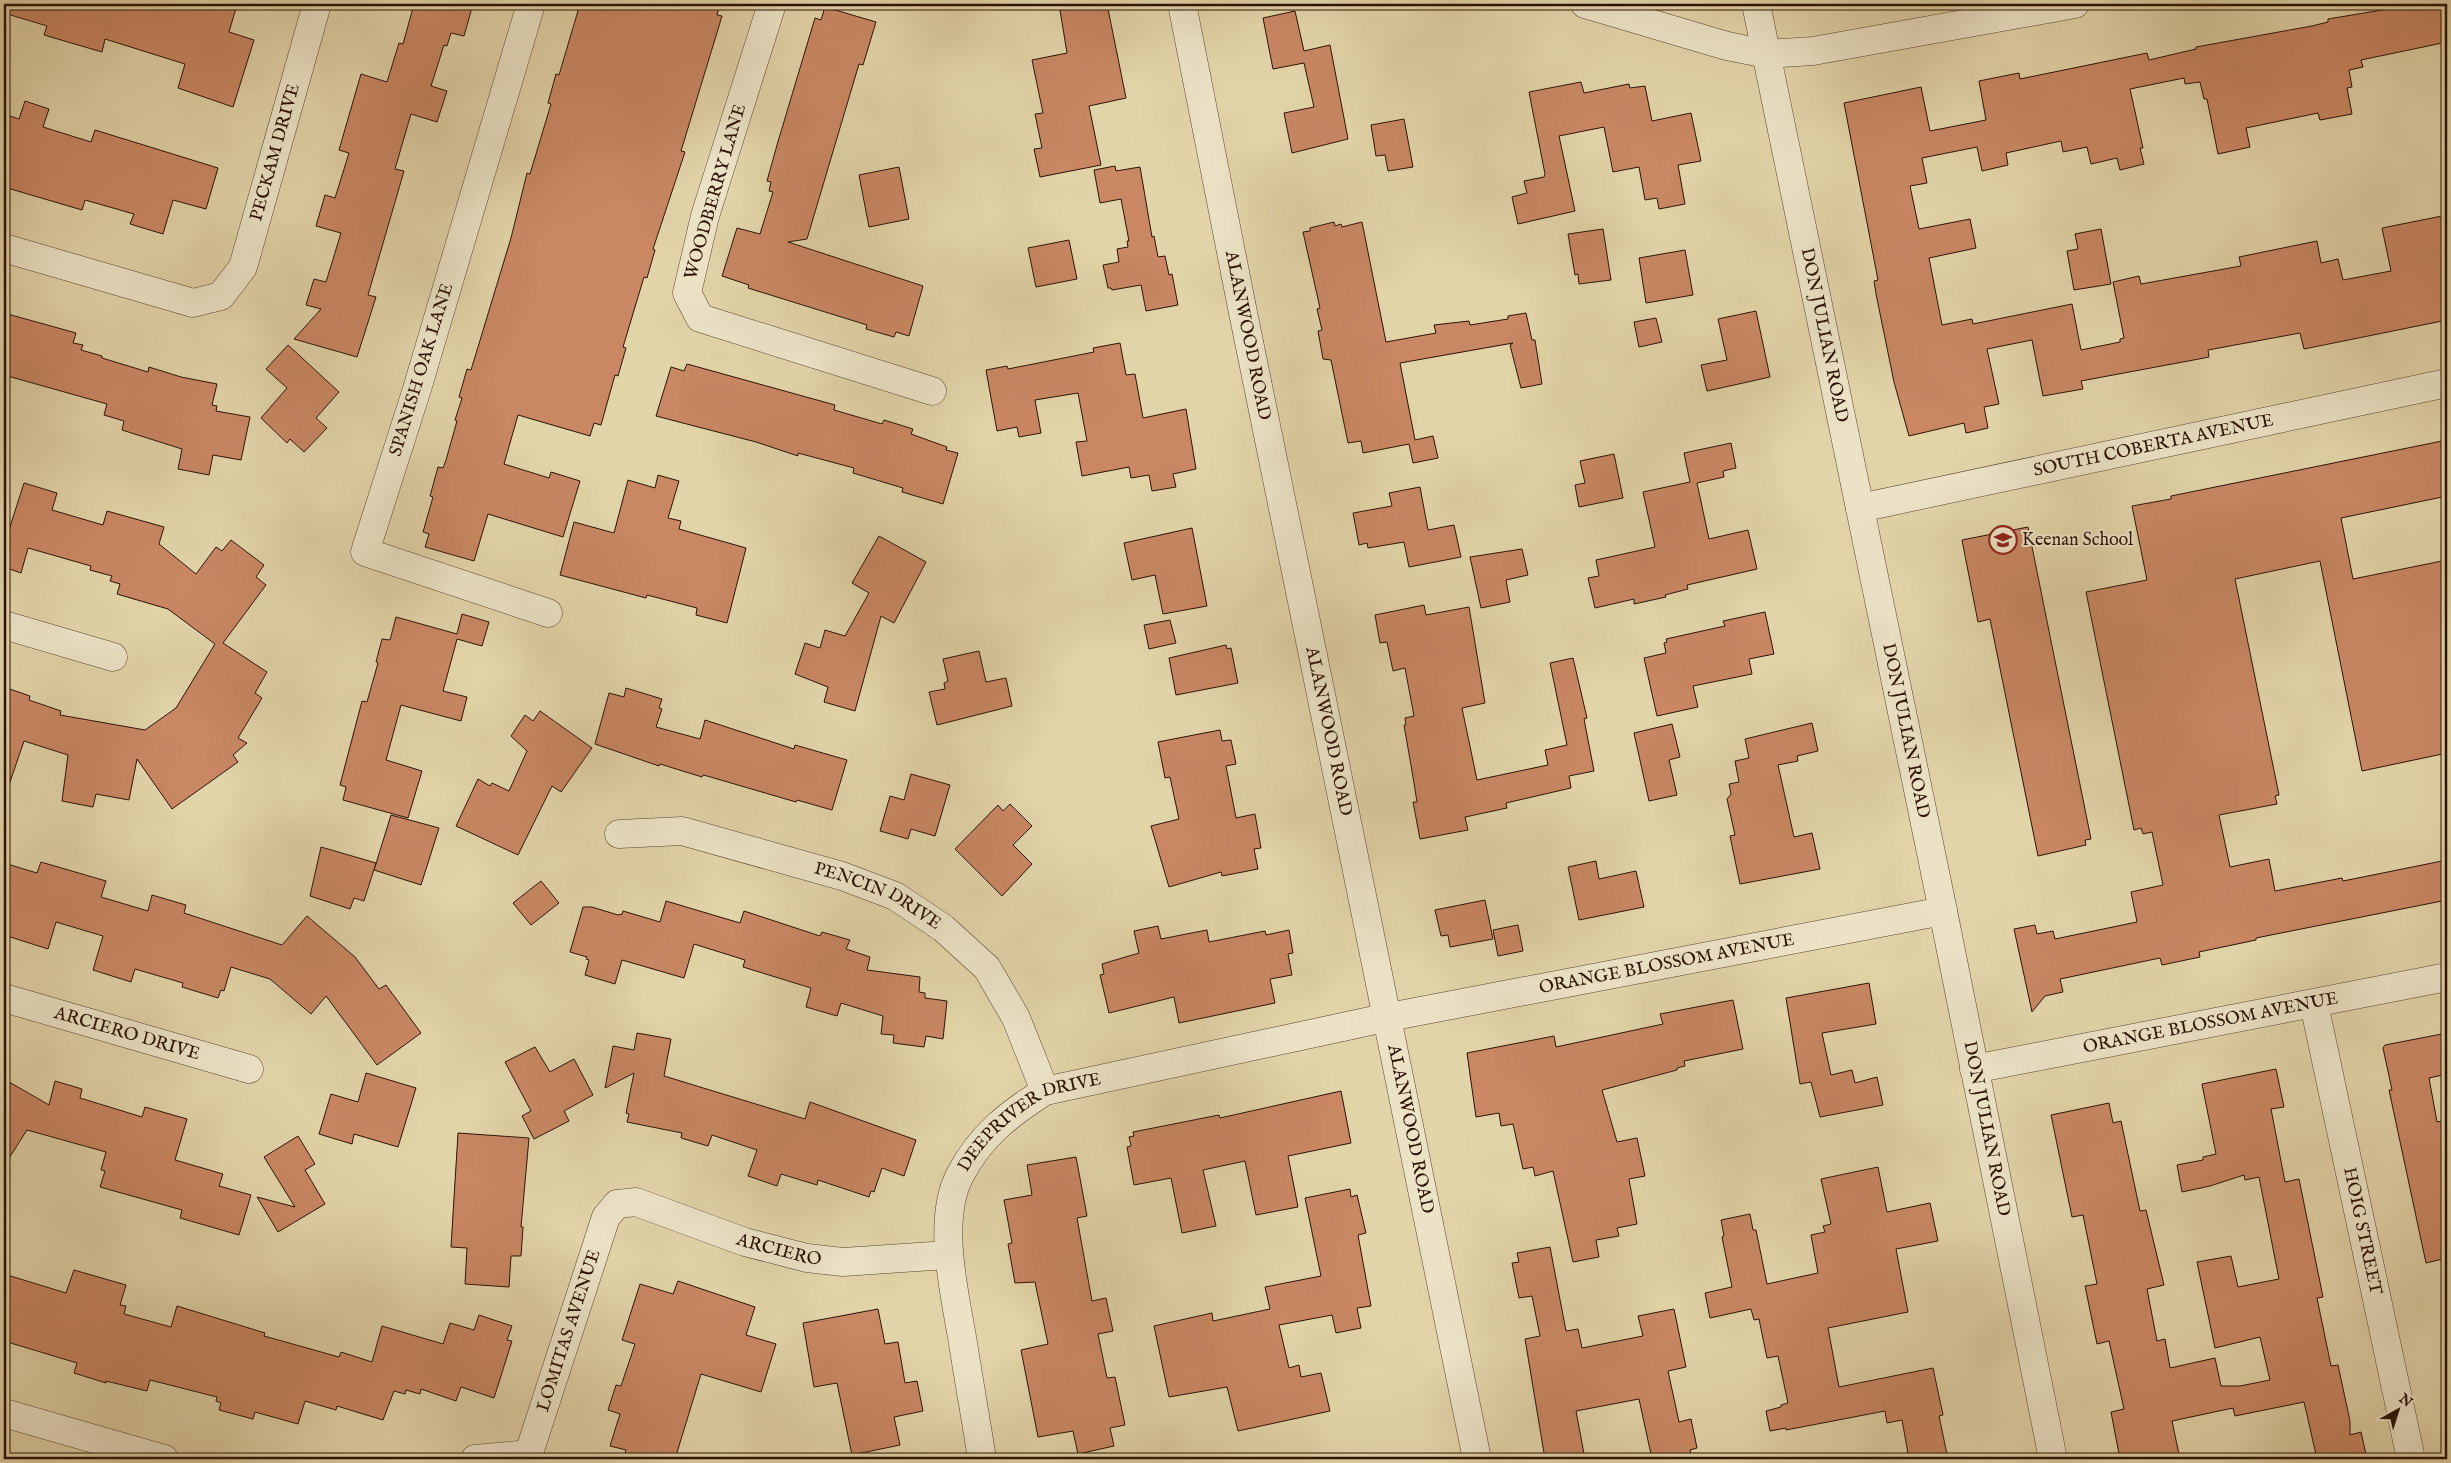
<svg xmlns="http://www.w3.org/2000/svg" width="2451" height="1463" font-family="'IM FELL English',serif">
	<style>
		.building { fill: #c98764; stroke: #2b1204 }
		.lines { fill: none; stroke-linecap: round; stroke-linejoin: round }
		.minor-casing { stroke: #59422d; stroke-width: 29 }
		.tertiary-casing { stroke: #59422d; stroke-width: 29 }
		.minor { stroke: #ece3c7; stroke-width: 28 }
		.tertiary { stroke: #ece3c7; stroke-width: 28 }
		.labels { text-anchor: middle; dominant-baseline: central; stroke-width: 4; stroke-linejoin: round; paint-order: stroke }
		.street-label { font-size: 18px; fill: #2b1204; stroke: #ece3c7 }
		.poi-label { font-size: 18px; fill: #2b1204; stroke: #ece3c7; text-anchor: start }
	</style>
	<rect width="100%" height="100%" fill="#e2d4a9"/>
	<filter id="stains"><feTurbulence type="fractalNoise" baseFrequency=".004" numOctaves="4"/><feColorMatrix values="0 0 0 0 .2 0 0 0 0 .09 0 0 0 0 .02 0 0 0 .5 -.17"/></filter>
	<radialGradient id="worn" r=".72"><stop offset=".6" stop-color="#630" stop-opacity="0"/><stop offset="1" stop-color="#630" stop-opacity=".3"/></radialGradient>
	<g class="building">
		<polygon points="4,4 104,4 125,10 127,4 221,4 236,8 229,32 254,40 233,107 178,88 185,64 105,39 102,52 44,35 47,26 4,13"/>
		<polygon points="414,4 473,4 464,36 451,33 447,46 444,45 431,86 447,91 437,122 411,114 395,169 404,171 368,295 376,297 357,357 294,339 321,309 306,305 314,279 326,282 341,233 316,226 325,195 335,198 349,153 339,150 361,74 387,82 399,43 403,44"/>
		<polygon points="580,4 720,4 717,15 722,16 681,151 685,152 653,249 655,250 647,278 644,277 623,347 626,348 618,376 615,375 601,425 594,423 590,436 518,415 504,464 549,478 551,472 580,481 563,537 488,514 474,561 425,547 429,534 423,532 433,497 430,496 438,467 443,468 446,460 457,421 455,420 462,398 459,397 467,369 471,370 511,238 527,173 530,174 551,104 548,103 556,74 559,75"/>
		<polygon points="1059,4 1107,4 1126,98 1089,106 1101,165 1040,177 1034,149 1042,148 1035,114 1043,113 1032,60 1067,53"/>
		<polygon points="2418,4 2447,4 2447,42 2361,60 2363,67 2349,70 2352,87 2347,88 2352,114 2320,120 2318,113 2246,128 2250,147 2218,154 2207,99 2204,99 2200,82 2185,84 2184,78 2130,89 2143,148 2140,148 2144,164 2120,170 2117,158 2091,164 2087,147 2063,152 2061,141 2006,153 2008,165 1982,171 1977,147 1922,158 1927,183 1910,186 1919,229 1970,219 1976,248 1929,258 1942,325 1972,319 1973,324 2072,304 2081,350 2120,342 2120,339 2124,338 2113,282 2139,276 2141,284 2241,266 2239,257 2317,241 2321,263 2338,259 2343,280 2391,271 2382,228 2447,215 2447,320 2304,349 2300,333 2208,350 2209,357 2199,359 2081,381 2083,389 2043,396 2032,340 1987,349 1999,404 1984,407 1988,428 1966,433 1964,423 1909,436 1894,382 1876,294 1874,281 1878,280 1844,103 1921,87 1930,131 1986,120 1979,81 2019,73 2020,79 2147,53 2149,60 2196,49 2196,47 2312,26 2328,22 2328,19"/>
		<polygon points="825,7 876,22 863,65 859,64 807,239 788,242 923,286 909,336 896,332 894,337 866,329 867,325 748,288 749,285 722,276 737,228 760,234 773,192 769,191 771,182 767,181 777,145 815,18 821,20"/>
		<polygon points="1295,11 1304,51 1330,45 1348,139 1292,153 1284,113 1314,107 1304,63 1273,69 1263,18"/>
		<polygon points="1581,82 1584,93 1629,84 1630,88 1645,86 1652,121 1691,113 1701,161 1678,165 1685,204 1659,209 1657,198 1645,200 1639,167 1613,172 1604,127 1559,136 1575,211 1518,224 1512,197 1527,193 1524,181 1544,177 1545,174 1529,92"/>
		<polygon points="25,101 49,109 43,127 91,142 95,130 218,168 206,209 173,200 163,234 130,224 134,214 85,200 82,210 4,187 4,114 19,119"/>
		<polygon points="1404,119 1413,167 1388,171 1385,155 1376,156 1371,125"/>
		<polygon points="1115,166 1116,171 1140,167 1152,237 1154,236 1158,257 1165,256 1169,275 1172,274 1178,305 1146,311 1141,285 1112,290 1111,288 1108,288 1103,265 1119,262 1117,249 1128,247 1127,241 1129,241 1121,199 1100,203 1094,170"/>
		<polygon points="899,167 909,219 869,227 859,175"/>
		<polygon points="1334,222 1335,226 1341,224 1342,227 1362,222 1386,342 1436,333 1434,325 1469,321 1470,325 1508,319 1508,316 1526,313 1532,340 1535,340 1542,384 1521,388 1510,345 1513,343 1400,363 1415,440 1433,436 1438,458 1413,463 1409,444 1363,453 1361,441 1348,443 1331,360 1323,359 1318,331 1322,330 1317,309 1320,308 1303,232 1310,231 1310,228"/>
		<polygon points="1603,229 1611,280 1579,284 1578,274 1575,275 1568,234"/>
		<polygon points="2101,229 2111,284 2074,290 2067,251 2078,249 2075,234"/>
		<polygon points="1069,240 1077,279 1036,287 1028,248"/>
		<polygon points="1685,250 1693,295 1646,303 1639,258"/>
		<polygon points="1756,311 1770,377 1707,391 1701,365 1727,360 1718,319"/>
		<polygon points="4,313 76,333 73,343 83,345 81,350 102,356 102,358 148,372 149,367 181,377 217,384 212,405 217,406 216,411 250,417 241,460 213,455 209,475 178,469 182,449 122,430 124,421 104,415 107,404 4,375"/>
		<polygon points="1656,318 1662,342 1639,347 1634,322"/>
		<polygon points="1120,343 1126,375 1135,374 1143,418 1186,409 1196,469 1173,474 1176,487 1152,491 1149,475 1131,478 1129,467 1082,476 1076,442 1087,441 1078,393 1035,400 1041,433 1019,437 1017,427 997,431 986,370 1007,366 1008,369 1094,352 1093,348"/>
		<polygon points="288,345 339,392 316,418 327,428 304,452 290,439 287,443 261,418 287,388 266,369"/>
		<polygon points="687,364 835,405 834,410 882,424 884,420 913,429 911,434 947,447 946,450 958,453 943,504 902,492 903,488 853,473 854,468 798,453 798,456 756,442 656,416 671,367 684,371"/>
		<polygon points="2447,440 2447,496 2341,518 2353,579 2447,560 2447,753 2362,771 2320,561 2235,579 2279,795 2275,796 2277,804 2219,815 2230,867 2269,859 2275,891 2342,878 2343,881 2447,860 2447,900 2256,938 2256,940 2199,952 2200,957 2162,965 2160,958 2060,979 2063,992 2045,996 2032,1012 2014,929 2035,925 2037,934 2053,931 2055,939 2137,922 2131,892 2163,885 2152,832 2143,834 2141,828 2134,830 2086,592 2147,580 2132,506 2171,499 2171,496"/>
		<polygon points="1731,443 1736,468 1723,471 1724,477 1697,483 1709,539 1748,530 1757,569 1687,585 1688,589 1665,595 1666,597 1634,604 1634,599 1595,608 1588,578 1599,576 1596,560 1655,547 1643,492 1690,482 1684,453"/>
		<polygon points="1614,454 1623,498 1579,507 1575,485 1585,483 1580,461"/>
		<polygon points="658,475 679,481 668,518 681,521 679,529 746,548 727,623 696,615 697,608 647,595 646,598 560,575 574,522 614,533 628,480 655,488"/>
		<polygon points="24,483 57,493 52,510 103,525 107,511 164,527 159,544 196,574 216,547 222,551 231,540 264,565 256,577 266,585 223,643 267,672 255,693 262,698 238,738 247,743 233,755 238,762 172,809 137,759 129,800 96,794 93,807 62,801 68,755 24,741 8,788 4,787 4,687 30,696 29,700 61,711 60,715 145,730 176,708 215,644 168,609 117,594 120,584 110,581 112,576 90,570 91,566 28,548 21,573 4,567 4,532 8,533"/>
		<polygon points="1420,487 1428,530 1454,525 1461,557 1409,567 1404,542 1368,548 1367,543 1359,545 1353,513 1392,506 1389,493"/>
		<polygon points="2028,527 2091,839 2085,840 2086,845 2038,856 1990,619 1978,622 1962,540"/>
		<polygon points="1192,528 1207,606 1163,614 1155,575 1132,580 1124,543"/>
		<polygon points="879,536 926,562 894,623 881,616 855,711 824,702 828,687 795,674 805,643 820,648 825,630 845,636 869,593 852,583"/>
		<polygon points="1522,549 1528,575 1506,580 1510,602 1481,608 1470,557"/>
		<polygon points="1424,605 1426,615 1469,607 1485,703 1462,708 1477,780 1548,765 1545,750 1567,745 1550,663 1573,658 1587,718 1584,719 1594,771 1569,776 1571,788 1506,803 1507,808 1465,817 1468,830 1420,839 1413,802 1417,802 1413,777 1404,725 1406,725 1405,718 1414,716 1405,668 1393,671 1387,642 1380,643 1375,615"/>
		<polygon points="1765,612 1774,654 1749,659 1752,674 1693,686 1698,707 1657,716 1644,658 1666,653 1664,643 1667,642 1666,639 1725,626 1723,621"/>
		<polygon points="462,614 489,622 482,646 457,639 443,691 467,697 461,721 401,705 386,760 422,771 408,818 343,800 346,787 340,785 362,701 367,702 378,663 376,662 382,639 390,640 396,617 457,634"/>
		<polygon points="1170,620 1176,643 1149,649 1144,625"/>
		<polygon points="1226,645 1227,649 1231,648 1238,683 1176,695 1169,658"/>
		<polygon points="979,651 986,682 1006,678 1012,706 937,725 929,692 945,689 944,683 948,681 943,659"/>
		<polygon points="626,688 662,699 659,708 662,709 656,727 700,739 705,720 794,749 795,745 847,760 832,810 797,800 796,802 707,776 703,775 702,777 660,764 659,766 595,744 609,693 624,697"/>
		<polygon points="540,711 592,748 561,792 552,786 518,855 456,826 478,779 490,786 492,783 509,791 527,751 511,736 525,715 533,721"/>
		<polygon points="1812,723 1818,751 1797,756 1798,761 1778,765 1794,837 1812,833 1820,869 1740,884 1730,836 1735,835 1727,799 1731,794 1729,784 1739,782 1735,761 1749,758 1745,739"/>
		<polygon points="1672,724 1680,757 1669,760 1677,795 1649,801 1634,733"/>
		<polygon points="1220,730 1222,741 1231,740 1236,764 1226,766 1236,818 1255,814 1261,848 1254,849 1258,869 1222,876 1221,872 1169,887 1151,826 1179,819 1170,777 1165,778 1158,742"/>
		<polygon points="911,774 950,785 935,836 911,829 908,839 880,831 890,796 904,800"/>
		<polygon points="1010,804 1032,826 1013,845 1032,864 1002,896 955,849 998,805 1003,811"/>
		<polygon points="391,815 439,828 421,885 374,870"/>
		<polygon points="321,847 376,863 364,901 354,898 350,909 310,896"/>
		<polygon points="1596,861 1599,879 1636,871 1644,907 1579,920 1568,867"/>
		<polygon points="41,862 106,881 101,897 148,911 152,895 186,905 184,913 282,945 307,916 355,957 379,989 386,985 421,1033 377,1065 326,996 311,1014 270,979 231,967 224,991 221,990 218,998 182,987 183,983 135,969 131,982 93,970 103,936 56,922 48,949 4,935 4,863 37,873"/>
		<polygon points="541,881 559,903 531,925 513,903"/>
		<polygon points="1485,900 1493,939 1450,947 1448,935 1441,936 1435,910"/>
		<polygon points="666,901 740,923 744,911 820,936 822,932 850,940 846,949 870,957 867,970 920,977 919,992 925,993 925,998 947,1001 943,1039 926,1036 924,1047 893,1043 894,1035 881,1034 883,1016 841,1003 837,1016 806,1007 811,988 743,967 745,960 694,944 684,978 622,960 615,984 585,975 589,960 586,959 587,957 570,952 583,907 592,907 618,915 622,914 623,911 660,922"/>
		<polygon points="1518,925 1523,951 1498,956 1493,930"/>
		<polygon points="1158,926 1161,939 1207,930 1209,942 1265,931 1266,935 1289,930 1293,953 1288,954 1292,975 1270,979 1275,1003 1179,1023 1174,997 1109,1013 1100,975 1104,974 1102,964 1139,953 1134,931"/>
		<polygon points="1869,983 1876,1024 1822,1033 1831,1075 1852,1070 1855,1083 1877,1077 1883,1105 1820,1117 1811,1082 1800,1084 1786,998"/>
		<polygon points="1733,1000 1743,1049 1684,1061 1685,1066 1677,1068 1677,1070 1602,1090 1617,1142 1637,1138 1645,1176 1629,1179 1637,1224 1617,1228 1619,1236 1596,1240 1599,1257 1573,1262 1553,1171 1535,1176 1533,1167 1523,1169 1513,1124 1501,1126 1499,1113 1476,1117 1467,1053 1554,1036 1556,1047 1663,1024 1660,1014"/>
		<polygon points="637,1033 671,1039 664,1076 805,1119 810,1102 916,1140 904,1176 882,1168 874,1192 871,1191 869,1197 818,1180 817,1185 781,1174 777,1186 748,1176 757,1150 712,1135 708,1146 681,1138 682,1133 627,1122 629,1114 626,1113 634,1073 605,1088 613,1046 634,1050"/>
		<polygon points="2447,1033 2447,1074 2429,1078 2437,1122 2447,1120 2447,1258 2426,1263 2389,1090 2392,1090 2383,1048 2385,1045"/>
		<polygon points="535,1047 550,1072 574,1059 593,1095 564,1111 569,1121 534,1139 522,1116 531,1111 505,1062"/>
		<polygon points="2276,1069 2284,1107 2271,1109 2285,1182 2299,1179 2323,1297 2317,1298 2331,1366 2338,1365 2350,1421 2350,1435 2361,1432 2367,1459 2317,1459 2304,1402 2235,1416 2233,1408 2172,1421 2180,1459 2120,1459 2111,1412 2124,1409 2109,1341 2097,1344 2085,1286 2097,1284 2083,1215 2072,1217 2051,1115 2109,1103 2113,1123 2121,1121 2140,1211 2146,1210 2164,1285 2147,1289 2157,1341 2165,1339 2170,1368 2215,1358 2221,1386 2240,1386 2270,1380 2260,1337 2215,1348 2197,1262 2231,1256 2238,1287 2279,1279 2259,1177 2245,1180 2244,1175 2210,1186 2182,1192 2177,1165 2203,1160 2203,1157 2216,1154 2202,1084"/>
		<polygon points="366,1073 416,1088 398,1147 354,1134 352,1144 319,1134 331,1094 358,1102"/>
		<polygon points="4,1079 49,1105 55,1081 82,1089 80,1098 142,1117 145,1107 187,1119 175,1160 223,1174 219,1186 251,1195 239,1235 180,1218 182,1210 100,1187 105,1171 101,1170 106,1152 27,1130 4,1166"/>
		<polygon points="1341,1091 1351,1143 1288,1156 1298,1207 1256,1215 1245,1161 1203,1170 1216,1226 1182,1233 1171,1178 1134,1185 1127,1147 1131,1146 1129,1137 1134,1136 1133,1132 1219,1115 1220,1118"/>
		<polygon points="458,1133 529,1138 521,1227 523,1227 521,1256 511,1256 509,1287 465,1284 467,1248 451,1247"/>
		<polygon points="298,1136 315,1164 305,1170 325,1204 278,1232 257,1197 295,1207 264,1157"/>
		<polygon points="1076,1157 1087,1216 1077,1218 1092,1301 1106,1298 1113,1331 1098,1334 1107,1378 1115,1377 1125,1425 1110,1428 1114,1446 1078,1454 1073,1431 1038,1437 1021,1350 1048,1344 1035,1282 1015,1283 1008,1244 1012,1243 1004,1200 1032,1195 1027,1165"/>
		<polygon points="1878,1167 1887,1212 1930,1203 1938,1241 1896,1249 1908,1312 1828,1328 1839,1387 1933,1368 1943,1415 1939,1416 1948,1459 1909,1459 1902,1420 1887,1423 1885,1411 1786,1430 1786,1428 1770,1431 1766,1411 1781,1407 1781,1405 1788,1403 1778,1356 1767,1358 1759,1319 1754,1320 1751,1309 1710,1318 1705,1293 1732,1287 1722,1237 1724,1236 1721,1220 1750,1214 1753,1230 1756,1230 1767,1284 1818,1273 1811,1235 1825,1232 1823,1226 1831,1224 1821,1179"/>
		<polygon points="1350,1189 1351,1197 1357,1195 1366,1233 1358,1235 1371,1306 1357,1308 1361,1328 1336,1333 1332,1315 1279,1325 1289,1368 1299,1365 1301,1377 1321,1373 1330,1411 1238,1431 1227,1387 1169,1397 1154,1326 1212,1313 1213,1321 1270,1309 1265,1287 1321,1276 1305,1198"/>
		<polygon points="1550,1247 1566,1331 1578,1329 1582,1348 1643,1336 1638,1316 1674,1309 1686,1367 1668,1371 1679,1422 1691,1419 1697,1448 1690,1450 1692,1459 1652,1459 1639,1399 1576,1411 1585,1459 1545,1459 1525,1339 1540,1336 1532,1296 1519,1298 1512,1263 1519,1262 1517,1253"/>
		<polygon points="74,1270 126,1285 120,1305 126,1306 124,1314 171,1327 177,1306 265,1333 264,1336 339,1357 341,1352 372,1362 382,1326 443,1344 450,1323 474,1330 479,1315 512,1326 507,1340 512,1341 494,1398 461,1387 456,1401 421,1389 420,1394 406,1390 405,1394 394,1391 383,1420 337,1406 336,1410 305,1401 298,1424 255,1412 253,1419 219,1410 221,1403 216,1401 217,1397 150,1380 147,1391 106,1381 106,1383 74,1373 77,1363 4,1341 4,1274 66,1293"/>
		<polygon points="678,1281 755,1307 746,1335 776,1344 761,1392 701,1374 675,1459 623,1459 626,1450 610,1446 620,1414 608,1410 616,1385 621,1386 635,1344 622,1340 640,1284 673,1294"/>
		<polygon points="878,1309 885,1344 898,1342 905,1383 917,1381 923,1411 894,1417 900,1445 852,1455 837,1383 814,1387 803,1323"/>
	</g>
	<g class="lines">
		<defs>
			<g id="minor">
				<polyline points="531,4 417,389 365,552 548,613"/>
				<polyline points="772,4 705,216 687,293 700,318 932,391"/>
				<path id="s1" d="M1182,4C1276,490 1381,974 1477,1459"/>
				<polyline points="1767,54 1813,51 2075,4"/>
				<path id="s2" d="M4,248L193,303L221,296L243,267L317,4"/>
				<path id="s3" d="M1860,508L2447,383"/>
				<polyline points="4,625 113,657"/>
				<path id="s4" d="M619,834L682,831L842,876L895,896L943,928L987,968L1016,1018L1045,1091"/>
				<path id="s5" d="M4,998L249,1069"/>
				<path id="s6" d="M2314,1004L2411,1459"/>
				<path id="s7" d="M1974,1069L2447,977"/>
				<polyline points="4,1413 164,1459"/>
				<polyline points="475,1459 529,1454"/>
				<path id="s8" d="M527,1459L606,1217L617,1204L636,1202L745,1242L807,1258L843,1262L948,1255"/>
				<path id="s9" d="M982,1459C976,1420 969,1382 963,1343C955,1294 936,1221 960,1175C981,1135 1009,1114 1045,1091L1389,1017L1943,911"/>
			</g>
			<g id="tertiary">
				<polyline points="1585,4 1727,46 1767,54"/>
				<path id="s10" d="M1756,4L1943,911L2053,1459"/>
			</g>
		</defs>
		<use href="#minor" class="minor-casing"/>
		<use href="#tertiary" class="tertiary-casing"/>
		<use href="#minor" class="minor"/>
		<use href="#tertiary" class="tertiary"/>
	</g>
	<defs>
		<symbol id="school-ring" viewBox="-11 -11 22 22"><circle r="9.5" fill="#ece3c7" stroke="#8f2418" stroke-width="1.5"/><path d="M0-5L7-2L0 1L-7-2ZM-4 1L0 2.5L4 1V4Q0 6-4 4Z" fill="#8f2418"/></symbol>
	</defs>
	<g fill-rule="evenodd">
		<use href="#school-ring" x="1987" y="524" width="32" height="32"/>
	</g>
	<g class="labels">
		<g class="street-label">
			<text stroke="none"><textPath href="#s2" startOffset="381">PECKAM DRIVE</textPath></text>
			<text transform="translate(716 192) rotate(-74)">WOODBERRY LANE</text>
			<text stroke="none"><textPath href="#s1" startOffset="338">ALANWOOD ROAD</textPath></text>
			<text stroke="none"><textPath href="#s10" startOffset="338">DON JULIAN ROAD</textPath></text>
			<text transform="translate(422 370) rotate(-73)">SPANISH OAK LANE</text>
			<text stroke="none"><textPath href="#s3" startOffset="300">SOUTH COBERTA AVENUE</textPath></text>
			<text stroke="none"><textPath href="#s1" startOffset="742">ALANWOOD ROAD</textPath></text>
			<text stroke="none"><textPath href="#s10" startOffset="742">DON JULIAN ROAD</textPath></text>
			<text stroke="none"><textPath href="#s4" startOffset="270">PENCIN DRIVE</textPath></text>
			<text stroke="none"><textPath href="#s9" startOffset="1044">ORANGE BLOSSOM AVENUE</textPath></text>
			<text stroke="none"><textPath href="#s7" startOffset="241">ORANGE BLOSSOM AVENUE</textPath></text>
			<text stroke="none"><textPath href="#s5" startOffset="128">ARCIERO DRIVE</textPath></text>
			<text stroke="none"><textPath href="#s9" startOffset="380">DEEPRIVER DRIVE</textPath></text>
			<text stroke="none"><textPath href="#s1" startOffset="1148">ALANWOOD ROAD</textPath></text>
			<text stroke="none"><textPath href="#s10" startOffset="1148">DON JULIAN ROAD</textPath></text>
			<text stroke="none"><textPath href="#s6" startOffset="232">HOIG STREET</textPath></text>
			<text stroke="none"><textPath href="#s8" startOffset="442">ARCIERO</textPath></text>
			<text stroke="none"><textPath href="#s8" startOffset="135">LOMITAS AVENUE</textPath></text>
		</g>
		<g class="poi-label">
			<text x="2022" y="540">Keenan School</text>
		</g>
	</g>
	<rect width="2451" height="1463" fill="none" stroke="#e2d4a9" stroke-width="20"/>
	<rect x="5" y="5" width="2441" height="1453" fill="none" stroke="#2b1204" stroke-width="2.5"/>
	<rect x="10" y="10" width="2431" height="1443" fill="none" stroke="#2b1204"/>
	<g transform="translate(2398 1410) rotate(39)" stroke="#ece3c7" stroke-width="4" paint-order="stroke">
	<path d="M0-4L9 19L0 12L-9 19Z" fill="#2b1204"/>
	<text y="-8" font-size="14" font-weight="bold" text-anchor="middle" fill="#2b1204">N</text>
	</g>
	<rect width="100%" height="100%" filter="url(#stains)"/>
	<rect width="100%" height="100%" fill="url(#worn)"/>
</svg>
